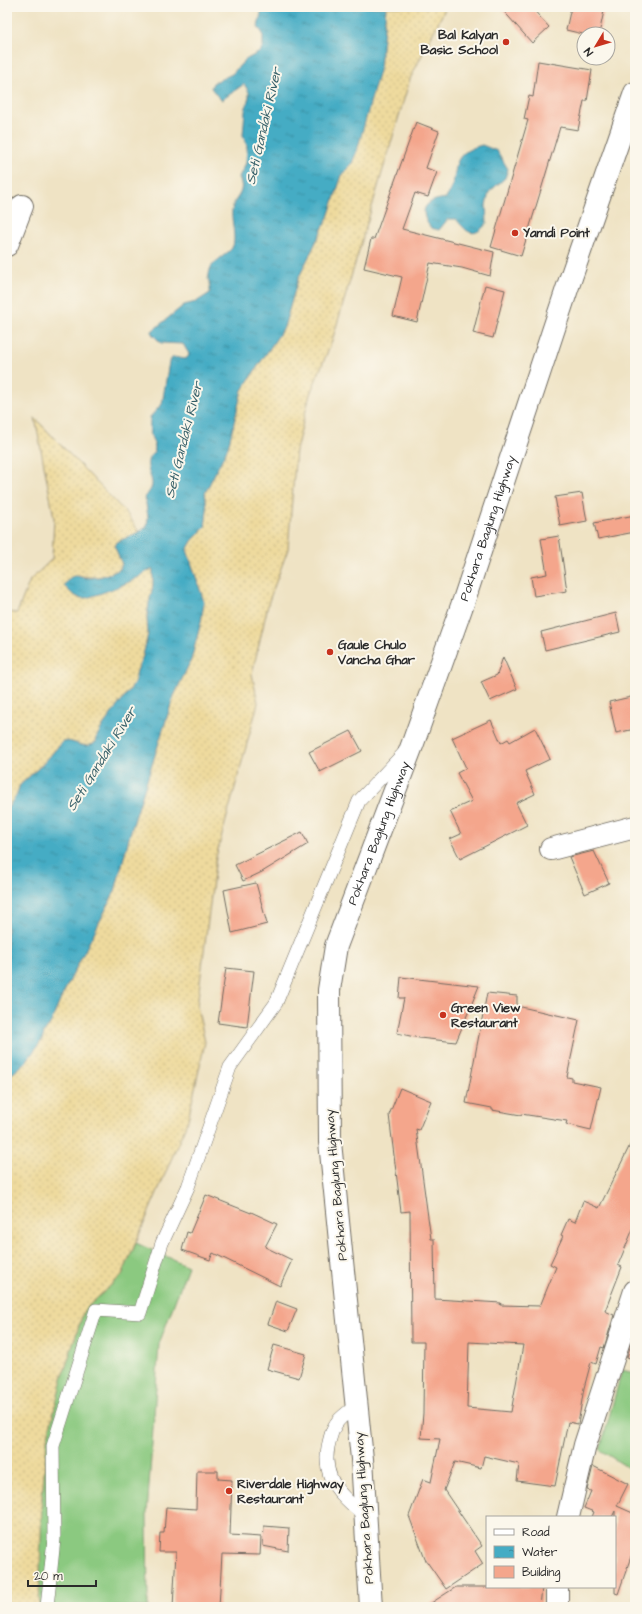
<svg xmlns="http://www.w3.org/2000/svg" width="642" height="1614" font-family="'Architects Daughter',sans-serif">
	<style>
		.grass { fill: #8bc980; stroke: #5b7a56 }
		.sand { fill: url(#sand-dots); stroke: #8c8264 }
		.water { fill: url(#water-ripples); stroke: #386c78 }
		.building { fill: #f4a68c; fill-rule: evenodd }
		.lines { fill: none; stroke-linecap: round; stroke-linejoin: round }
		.lane-casing { stroke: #706b61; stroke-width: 14 }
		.street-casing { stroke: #706b61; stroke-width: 24 }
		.highway-casing { stroke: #706b61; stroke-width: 24 }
		.lane { stroke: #fff; stroke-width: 13 }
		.street { stroke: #fff; stroke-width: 22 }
		.highway { stroke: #fff; stroke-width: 22 }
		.poi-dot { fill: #c8321e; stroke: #fbf7ec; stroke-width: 1.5 }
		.labels { text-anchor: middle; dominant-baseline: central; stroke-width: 4; stroke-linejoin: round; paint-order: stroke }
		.poi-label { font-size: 13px; font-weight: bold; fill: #2b2b2b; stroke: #fbf7ec; text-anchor: start }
		.street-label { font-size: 13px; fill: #2b2b2b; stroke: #fbf7ec }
		.water-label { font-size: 14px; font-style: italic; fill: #355f68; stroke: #fbf7ec }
	</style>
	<defs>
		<pattern id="sand-dots" width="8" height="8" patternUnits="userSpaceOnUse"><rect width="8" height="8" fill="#eeda9e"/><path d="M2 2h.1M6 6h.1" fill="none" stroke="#cb8" stroke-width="1.8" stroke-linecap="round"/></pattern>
		<pattern id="water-ripples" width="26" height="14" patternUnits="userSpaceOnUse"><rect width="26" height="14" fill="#45acc4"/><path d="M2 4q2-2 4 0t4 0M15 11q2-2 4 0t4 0" fill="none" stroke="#3a8c9f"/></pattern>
	</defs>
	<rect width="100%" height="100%" fill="#fbf7ec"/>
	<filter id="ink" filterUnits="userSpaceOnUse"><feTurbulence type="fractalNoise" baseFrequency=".025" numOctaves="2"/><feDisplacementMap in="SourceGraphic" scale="8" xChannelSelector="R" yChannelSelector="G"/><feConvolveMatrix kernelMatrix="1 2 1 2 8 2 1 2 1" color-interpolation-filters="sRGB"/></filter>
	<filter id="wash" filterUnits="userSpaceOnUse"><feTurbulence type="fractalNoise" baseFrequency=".012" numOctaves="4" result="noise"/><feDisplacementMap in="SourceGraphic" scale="16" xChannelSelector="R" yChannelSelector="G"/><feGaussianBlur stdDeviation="0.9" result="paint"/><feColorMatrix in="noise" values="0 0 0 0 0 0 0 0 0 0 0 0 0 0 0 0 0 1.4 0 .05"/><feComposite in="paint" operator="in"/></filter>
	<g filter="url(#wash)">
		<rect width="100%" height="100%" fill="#efe3c4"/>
		<g class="grass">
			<polygon points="136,1243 188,1266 159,1344 147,1514 148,1607 39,1607 42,1497 47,1439 62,1378 84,1310 122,1275"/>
			<polygon points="622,1370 635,1373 635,1472 600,1450"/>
		</g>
		<g class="sand">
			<polygon points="386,7 446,7 410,79 332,341 310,394 296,450 288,549 269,601 252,674 258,703 216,857 197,1006 205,1042 188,1120 122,1275 84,1310 62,1378 47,1439 42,1497 39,1607 7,1607 7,1078 25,1063 42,1040 44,1033 51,1022 62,996 115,891 130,834 167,717 173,698 191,660 201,622 204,602 187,550 192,541 205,527 207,510 205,493 228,447 242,390 284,327 298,279 328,217 342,175 352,163 380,67"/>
			<path d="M35,418L128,515L139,532L117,543L115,547L122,564L120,569C106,577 93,579 78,575L84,598L137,578L147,571L153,569V586L149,603L147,618L148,634L143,656L137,671L134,684L104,724L97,736L96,742C85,751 75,740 63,741L43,764L20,785L16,796L7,809V612L17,613L30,580L52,559L54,518Z"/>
		</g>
		<g class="water">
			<path d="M267,7H386L380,67L357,151L352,163L342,175L328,217L298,279L284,327L242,390L228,447L205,493L207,510L205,527L192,541L187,550L204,602L201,622L191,660L173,698L167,717L130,834L115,891L62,996L51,1022L44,1033L42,1040L25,1063L7,1078V809L16,796L20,785L43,764L63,741C75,740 85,751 96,742L97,736L104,724L134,684L137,671L143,656L148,634L147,618L149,603L153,586V569C146,571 143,575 137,578C129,583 93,597 85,598C76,599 70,592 64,586C72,569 80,579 92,578C102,577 111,574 120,569L122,564L115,547L117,542L139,532L147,526L148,517L145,497C160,481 146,478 148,461C149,455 155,454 155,448C155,443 152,440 151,436C149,430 150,423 150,417L162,404L169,362L173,357L185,359L188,357L189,354L183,344L161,343L152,334V331L184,305L196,302L210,293V285L208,279C209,276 209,271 211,267C216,260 226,255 232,248C237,240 231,221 232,211C233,196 247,195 239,177L246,163L247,146L243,135L245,111L249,97V92L244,84L222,100L219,98L211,88L213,83L232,74L245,60L260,52L263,46V34L258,27L262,9Z"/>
			<path d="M482,145L497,151L508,169L505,178L489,192L486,205L487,223C473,240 467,232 456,219H448L439,230L431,228C424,219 419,207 433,201C437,199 442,199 446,198C463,174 444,155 482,145Z"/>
		</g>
		<g id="blocks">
			<g class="building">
				<polygon points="500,7 531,7 549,27 532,43"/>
				<polygon points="571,7 586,7 604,11 599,34 583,34 566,30"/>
				<polygon points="538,61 592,70 587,101 584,101 578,130 560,127 521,256 491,247 528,120 524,119 529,96 533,97"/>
				<polygon points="416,122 439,131 426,168 437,172 428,197 415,193 402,229 494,252 490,276 462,268 430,263 417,322 393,316 402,277 364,268 371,239 374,239"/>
				<polygon points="485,285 505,290 493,338 473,333"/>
				<polygon points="582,493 587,521 560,526 555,497"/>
				<polygon points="635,515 635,532 598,539 594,523"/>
				<polygon points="559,536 567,591 534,596 531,577 547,574 541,539"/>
				<polygon points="616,613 620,632 545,650 541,632"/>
				<polygon points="503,657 517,689 490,701 481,682 497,675"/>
				<polygon points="635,696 635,729 616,733 609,702"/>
				<polygon points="491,720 501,743 508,739 510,742 535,728 550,759 525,771 535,794 516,803 527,825 460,859 450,839 461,834 450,811 472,801 457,773 466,768 452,738"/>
				<polygon points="351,731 362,751 320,772 309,752"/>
				<polygon points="302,832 308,844 262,872 243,881 235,865"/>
				<polygon points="594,851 609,883 585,894 569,857"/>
				<polygon points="256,883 267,924 232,933 224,890"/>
				<polygon points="226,968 254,971 247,1027 218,1023"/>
				<polygon points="401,977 479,986 456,1042 419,1038 397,1033 404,998 399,998"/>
				<polygon points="487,993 517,996 517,1006 579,1020 567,1077 572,1078 572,1081 601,1087 591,1130 566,1124 567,1121 521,1114 521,1115 492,1110 492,1108 466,1103"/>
				<path d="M400,1088L431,1101L419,1130L416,1129L431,1239H434L435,1299L501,1303L500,1305L540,1306L556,1267L550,1264L563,1236L561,1235L568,1219L575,1222L583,1201L599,1208L635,1135V1224L618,1265L622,1267L605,1311L614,1315L604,1348L601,1347L596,1364L591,1362L584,1388L578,1424L568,1422L555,1486L517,1481L519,1464L484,1456L481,1468L455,1462L444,1490L482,1546L475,1551L483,1564L446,1589L425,1559L409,1516L423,1479L431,1482L440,1439L421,1438L423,1413L424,1342H411L410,1211L401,1212L389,1115ZM469,1342L523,1345L511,1412L467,1408Z"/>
				<polygon points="206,1195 251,1213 251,1212 277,1224 265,1247 292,1260 280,1286 213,1253 210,1260 182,1250 187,1232 190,1233"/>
				<polygon points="276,1301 297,1309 288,1331 268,1324"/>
				<polygon points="635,1331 635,1360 627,1357"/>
				<polygon points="274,1345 306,1354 299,1378 267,1369"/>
				<polygon points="593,1466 628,1484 617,1506 635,1514 635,1545 618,1594 615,1593 615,1511 612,1517 592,1517 594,1512 584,1508 591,1491 587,1490"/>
				<polygon points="197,1471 218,1471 218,1479 232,1480 230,1535 261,1537 260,1555 222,1554 219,1607 173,1607 176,1552 159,1552 160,1533 164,1533 166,1507 196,1509"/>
				<polygon points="264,1526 289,1528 288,1551 263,1546"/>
				<polygon points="456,1587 542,1587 540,1607 425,1607"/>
			</g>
		</g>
	</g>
	<g filter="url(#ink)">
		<use href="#blocks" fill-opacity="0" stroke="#706b61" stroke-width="1"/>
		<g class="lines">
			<defs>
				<g id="lane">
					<path d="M357,1405C351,1410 343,1415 338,1421C332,1428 330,1438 328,1447C322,1480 342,1497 365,1516"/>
					<polyline points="47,1607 54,1539 53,1446 96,1310 140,1313 162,1243 188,1187 230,1067 276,1003 359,801 405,752"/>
				</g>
				<g id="street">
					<polyline points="7,245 22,206"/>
					<polyline points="551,849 635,827"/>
					<polyline points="568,1517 585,1445 635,1291"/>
					<polyline points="557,1587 557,1607"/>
				</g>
				<g id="highway">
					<path id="s1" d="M371,1607L362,1459L330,1142L329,990L336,946L413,743L464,600L567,289L635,93"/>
				</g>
			</defs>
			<use href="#lane" class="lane-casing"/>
			<use href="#street" class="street-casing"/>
			<use href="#highway" class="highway-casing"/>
			<use href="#lane" class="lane"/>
			<use href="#street" class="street"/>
			<use href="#highway" class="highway"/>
		</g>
	</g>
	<g class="poi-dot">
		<circle cx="506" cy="42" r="4"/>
		<circle cx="515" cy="233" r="4"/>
		<circle cx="330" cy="652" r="4"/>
		<circle cx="443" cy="1015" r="4"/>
		<circle cx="229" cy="1491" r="4"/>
	</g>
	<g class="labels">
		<g class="poi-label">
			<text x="498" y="35" text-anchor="end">Bal Kalyan<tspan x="498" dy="15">Basic School</tspan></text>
			<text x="523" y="233">Yamdi Point</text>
			<text x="338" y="645">Gaule Chulo<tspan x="338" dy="15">Vancha Ghar</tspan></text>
			<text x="451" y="1008">Green View<tspan x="451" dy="15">Restaurant</tspan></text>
			<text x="237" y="1484">Riverdale Highway<tspan x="237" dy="15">Restaurant</tspan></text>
		</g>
		<g class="street-label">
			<text stroke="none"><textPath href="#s1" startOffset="1108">Pokhara Baglung Highway</textPath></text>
			<text stroke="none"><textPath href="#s1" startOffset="784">Pokhara Baglung Highway</textPath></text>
			<text transform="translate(336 1185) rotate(-95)">Pokhara Baglung Highway</text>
			<text transform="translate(364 1508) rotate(-94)">Pokhara Baglung Highway</text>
		</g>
		<g class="water-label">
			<text transform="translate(264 126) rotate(-77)">Seti Gandaki River</text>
			<text transform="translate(184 440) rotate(-76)">Seti Gandaki River</text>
			<text transform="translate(102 759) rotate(-58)">Seti Gandaki River</text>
		</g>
	</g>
	<rect width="642" height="1614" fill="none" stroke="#fbf7ec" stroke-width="24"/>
	<rect x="486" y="1516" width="130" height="72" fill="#fbf7ec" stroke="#a8a59f"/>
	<rect x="494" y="1529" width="20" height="6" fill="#ffffff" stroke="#a8a59f"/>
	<text x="522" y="1536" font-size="12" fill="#2b2b2b">Road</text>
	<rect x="494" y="1546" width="20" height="12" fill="url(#water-ripples)" stroke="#a8a59f"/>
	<text x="522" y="1556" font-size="12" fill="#2b2b2b">Water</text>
	<rect x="494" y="1566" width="20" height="12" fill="#f4a68c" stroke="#a8a59f"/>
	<text x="522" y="1576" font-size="12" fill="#2b2b2b">Building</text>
	<g transform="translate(596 46) rotate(232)"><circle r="19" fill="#fbf7ec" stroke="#a8a59f"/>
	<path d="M0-3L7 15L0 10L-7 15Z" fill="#c8321e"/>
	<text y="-6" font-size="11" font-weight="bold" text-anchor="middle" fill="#2b2b2b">N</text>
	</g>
	<path d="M28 1580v6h68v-6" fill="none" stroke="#2b2b2b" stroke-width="2"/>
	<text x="34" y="1580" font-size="12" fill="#2b2b2b" stroke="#fbf7ec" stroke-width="3" paint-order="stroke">20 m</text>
</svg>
